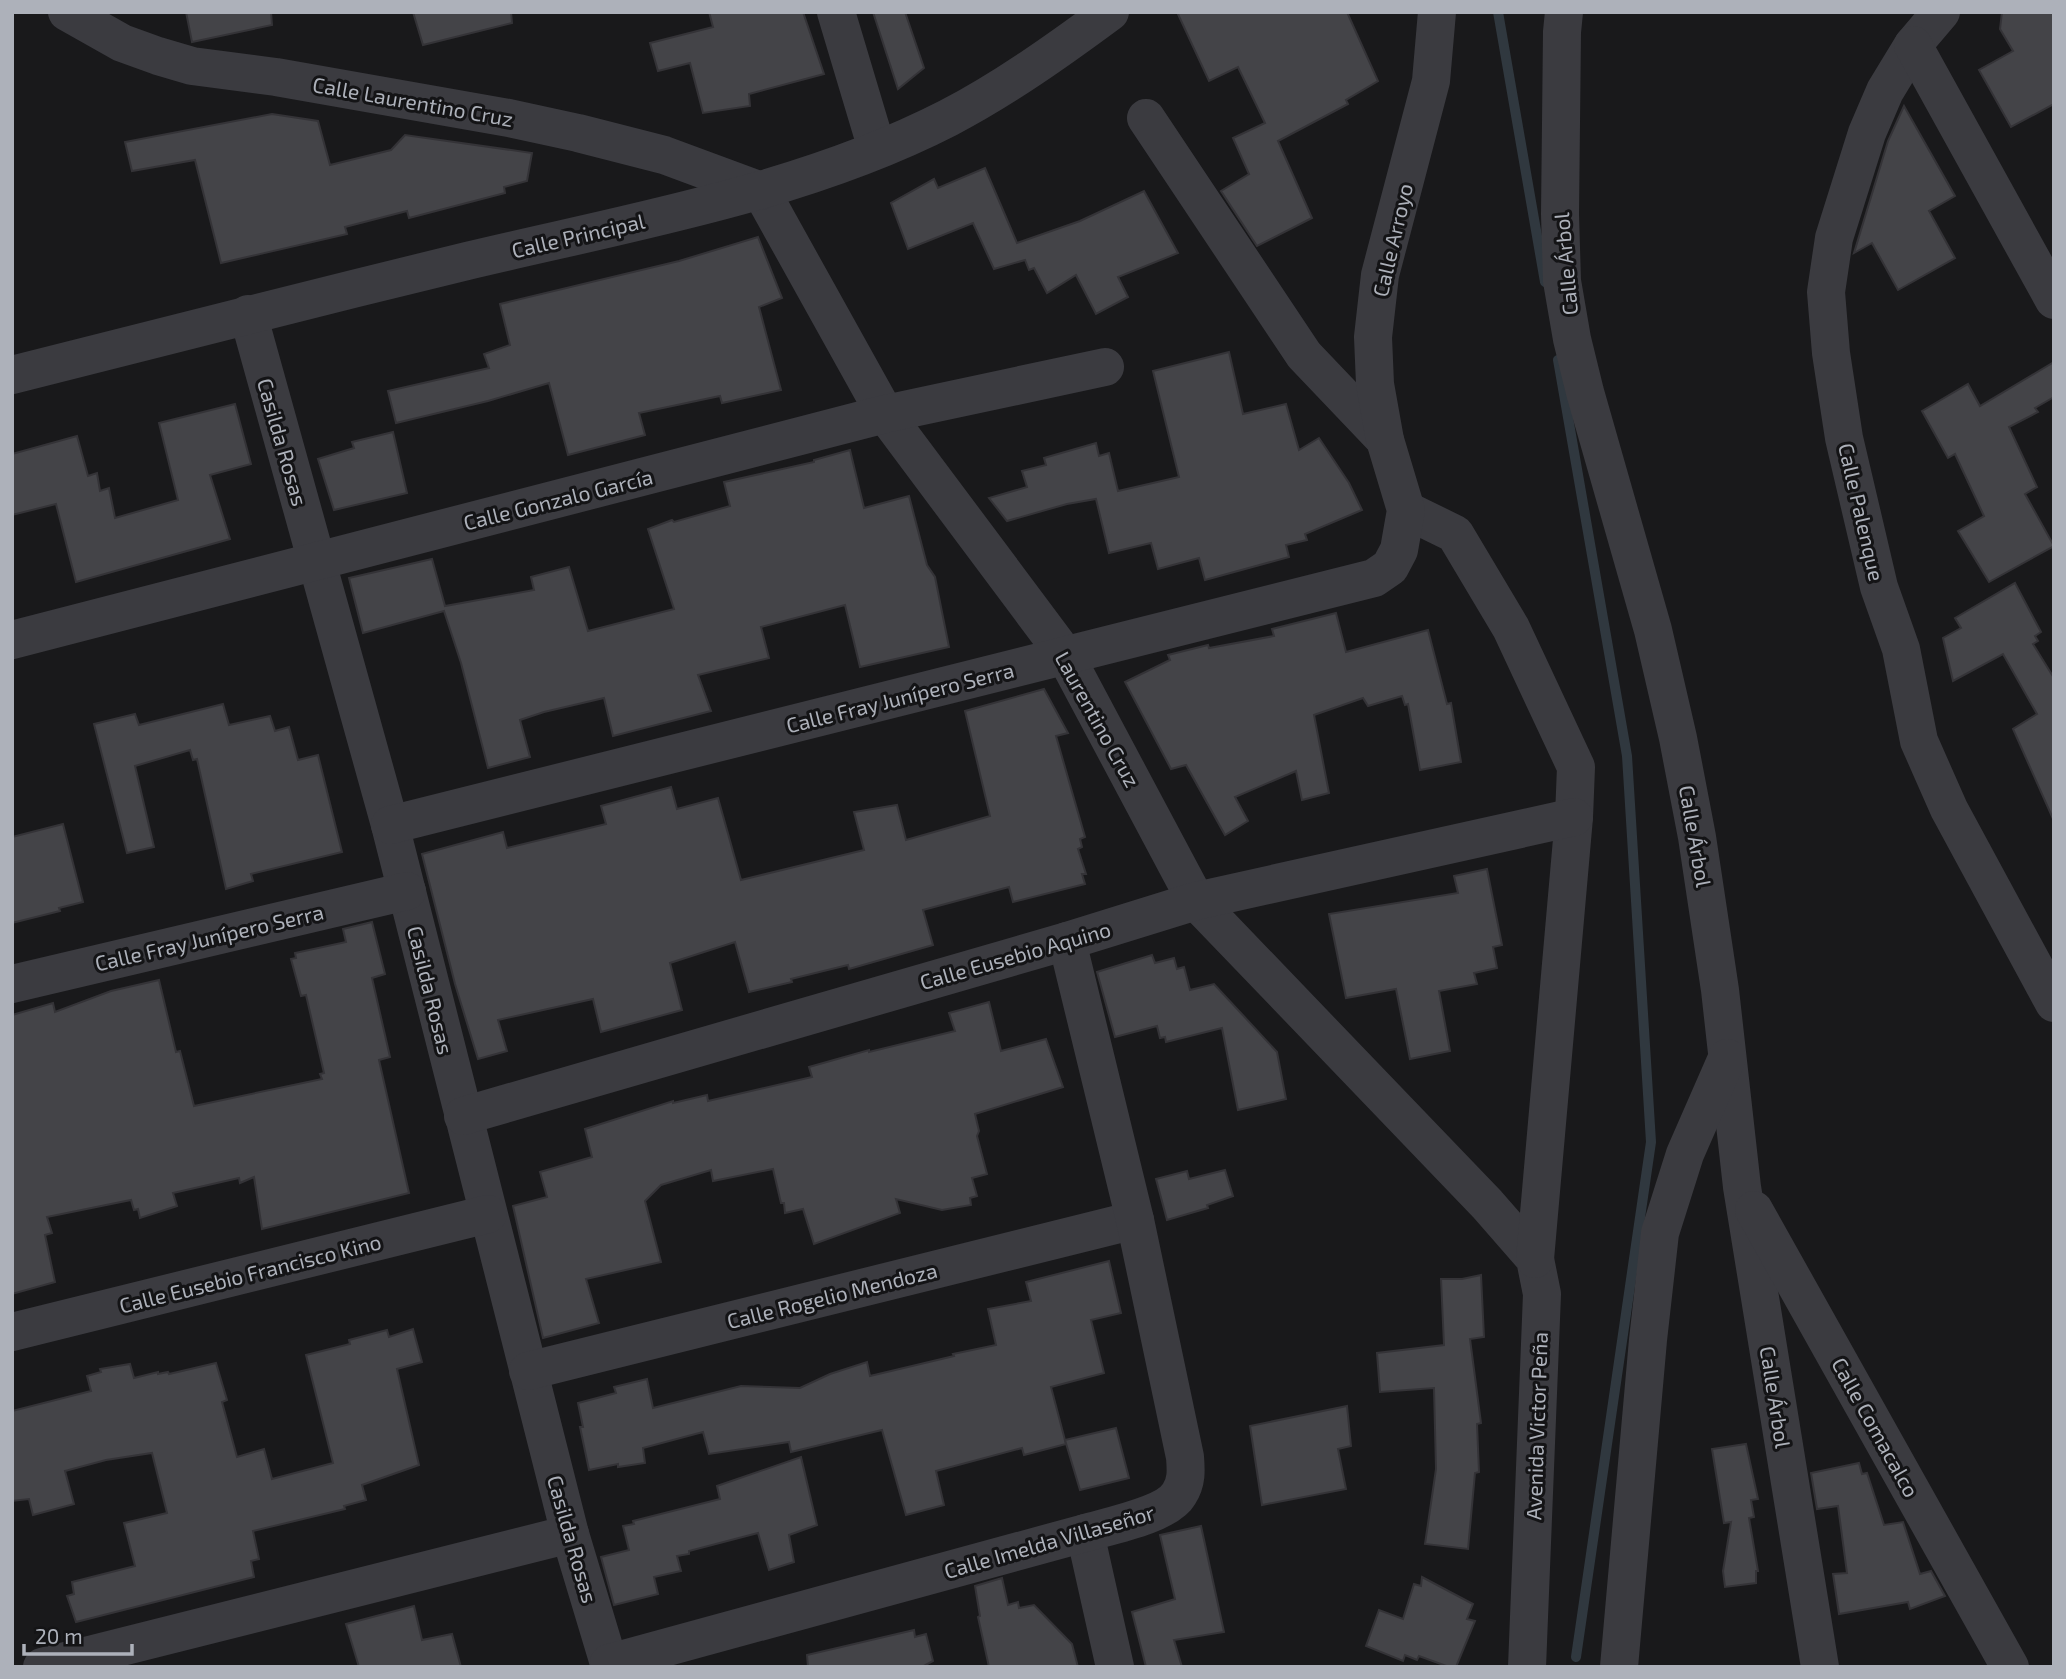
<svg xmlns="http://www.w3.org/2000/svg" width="2066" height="1679" font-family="'Exo 2',sans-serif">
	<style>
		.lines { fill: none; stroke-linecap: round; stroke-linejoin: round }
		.stream { stroke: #30383f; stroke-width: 10 }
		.building { fill: #444448; stroke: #343337; stroke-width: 2 }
		.minor { stroke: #3b3b40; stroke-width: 38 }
		.tertiary { stroke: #3b3b40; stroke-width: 38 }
		.labels { text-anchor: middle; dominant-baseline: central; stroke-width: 6; stroke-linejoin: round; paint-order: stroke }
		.street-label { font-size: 21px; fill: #adb1ba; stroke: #141416 }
	</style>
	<rect width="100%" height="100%" fill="#19191b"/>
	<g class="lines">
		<g class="stream">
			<polyline points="1498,12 1545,282"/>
			<polyline points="1558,360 1627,756 1651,1142 1576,1657"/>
		</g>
	</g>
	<g class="building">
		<polygon points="186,12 271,12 272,25 192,42"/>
		<polygon points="413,12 511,12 512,23 423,45"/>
		<polygon points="709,12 803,12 824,74 749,94 750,106 703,113 690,63 658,71 650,43 713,27"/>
		<polygon points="873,12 905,12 924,68 898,89"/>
		<polygon points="1177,12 1347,12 1378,81 1346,100 1348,104 1278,141 1312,218 1257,246 1221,191 1249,174 1233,138 1265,123 1238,67 1209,81"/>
		<polygon points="2002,12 2054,12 2054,104 2011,127 1979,70 2013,51 2000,29"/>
		<polygon points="1904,106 1955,196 1929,211 1955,258 1898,290 1872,243 1854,253 1888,141"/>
		<polygon points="272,114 318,121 330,165 391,150 405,135 532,153 527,181 504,187 505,193 409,218 407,211 345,227 347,234 221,263 195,160 132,171 125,142"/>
		<polygon points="985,168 1017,243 1080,221 1144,191 1178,253 1118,277 1128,297 1096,314 1076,275 1047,293 1034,268 1029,270 1025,260 994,269 973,223 908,249 891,203 934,179 938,188"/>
		<polygon points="758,237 782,298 759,307 781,390 722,403 720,396 639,413 645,435 568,455 549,383 488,401 396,423 388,391 489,368 484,354 510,345 500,304 679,261"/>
		<polygon points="1229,352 1243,414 1286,404 1299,450 1319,438 1349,483 1362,510 1305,534 1307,540 1286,545 1289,557 1205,580 1199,558 1158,569 1151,543 1109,553 1096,499 1067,504 1007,521 989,498 1027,487 1022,471 1046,465 1044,458 1096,443 1099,456 1109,453 1118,491 1179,477 1153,371"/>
		<polygon points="2054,362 2054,397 2035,408 2038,412 2009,427 2037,487 2025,494 2054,546 1989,582 1958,531 1984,516 1955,454 1948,458 1922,411 1968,384 1980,406"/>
		<polygon points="235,404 251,464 210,475 230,539 76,582 56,504 12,515 12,454 77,436 88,476 97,473 100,491 109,488 115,518 178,500 159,423"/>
		<polygon points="393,432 407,493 334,510 318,459 354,448 352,442"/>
		<polygon points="850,450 864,508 909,496 927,565 935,577 949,647 860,667 845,605 761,627 769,658 698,675 711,711 613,736 604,698 544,712 520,720 530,757 488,768 461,663 444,611 363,633 349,578 432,559 445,606 534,590 531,577 569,567 588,631 674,609 648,529 672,520 674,522 730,506 724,482 814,462 814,460"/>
		<polygon points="2015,583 2041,632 2035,636 2038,641 2033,644 2054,678 2054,821 2013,729 2037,714 2003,654 1953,681 1943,638 1961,628 1955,618"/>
		<polygon points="1336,613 1346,652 1428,630 1447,704 1451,703 1461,762 1420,770 1408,704 1405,705 1402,696 1368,706 1363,698 1314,715 1329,793 1302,800 1296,771 1235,797 1248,821 1225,835 1186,765 1171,769 1125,682 1170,660 1168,655 1208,645 1209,648 1274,636 1272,629"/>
		<polygon points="1044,689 1068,733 1056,736 1085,837 1080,839 1082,847 1078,849 1086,874 1082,874 1085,884 1013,902 1009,887 923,910 933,945 849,969 848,965 791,979 792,982 749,992 735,942 670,963 682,1010 601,1032 593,999 498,1020 507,1051 478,1059 455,984 422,854 503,832 507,848 606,824 601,806 671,787 677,809 718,798 741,880 864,850 854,812 897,805 906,840 990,816 965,711"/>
		<polygon points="223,704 229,725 270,716 275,731 289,727 298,760 318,755 342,852 251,874 253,881 226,889 197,759 193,760 190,750 135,766 154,847 127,853 94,724 135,714 139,725"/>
		<polygon points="63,824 83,902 59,908 60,911 12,923 12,837"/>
		<polygon points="1487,869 1502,945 1493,947 1497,968 1474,973 1477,984 1439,991 1450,1051 1410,1059 1396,989 1346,998 1329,914 1458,893 1454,876"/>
		<polygon points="372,922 385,974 372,978 390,1057 379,1060 409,1193 262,1229 254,1177 240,1183 239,1178 173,1193 177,1206 140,1218 138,1209 134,1210 131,1200 47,1217 52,1233 45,1235 55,1282 12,1294 12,1015 53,1003 55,1012 111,991 159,980 176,1052 180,1051 194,1106 322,1079 320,1074 324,1073 306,995 301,996 291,959 296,958 295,953 346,942 343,929"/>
		<polygon points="1152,955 1155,963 1174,958 1177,969 1184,967 1190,990 1214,984 1277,1052 1286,1099 1238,1110 1222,1028 1166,1042 1165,1037 1160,1038 1157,1026 1115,1037 1097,972"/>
		<polygon points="989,1002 1001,1051 1046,1039 1063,1087 975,1114 979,1131 977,1136 987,1174 972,1178 977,1196 970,1198 971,1205 942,1210 896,1199 900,1213 814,1244 803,1209 785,1213 784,1203 781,1203 773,1169 713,1181 711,1170 661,1185 645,1201 661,1262 586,1279 599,1323 543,1338 513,1206 547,1197 540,1172 592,1157 585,1129 673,1101 673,1103 707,1095 708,1101 812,1077 809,1067 869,1050 869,1052 955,1031 949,1013"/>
		<polygon points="1225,1170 1233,1196 1207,1205 1208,1208 1167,1220 1156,1179 1187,1171 1189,1179"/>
		<polygon points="1109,1261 1121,1313 1091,1320 1104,1373 1051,1387 1066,1444 1024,1455 1022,1448 936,1471 944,1505 906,1515 882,1430 791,1452 789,1442 709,1454 703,1432 643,1448 645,1463 618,1467 618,1464 589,1470 580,1427 583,1427 578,1403 616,1393 614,1387 647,1379 653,1408 741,1386 800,1388 830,1374 867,1362 870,1376 954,1356 953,1354 996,1345 988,1309 1031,1301 1026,1282"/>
		<polygon points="1481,1275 1484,1337 1470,1339 1481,1423 1477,1424 1479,1472 1475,1473 1468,1549 1425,1544 1436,1469 1434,1388 1380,1392 1377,1353 1444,1345 1441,1279 1462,1279"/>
		<polygon points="413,1329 422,1362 397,1369 419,1465 362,1485 366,1500 344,1506 345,1509 253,1531 259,1559 251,1561 254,1577 76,1622 67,1596 74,1594 72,1582 135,1566 124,1523 167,1513 152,1453 106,1460 65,1471 74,1504 33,1515 29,1499 12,1501 12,1411 91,1391 87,1376 101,1372 100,1369 130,1364 134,1378 158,1372 158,1374 168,1372 169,1374 216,1363 227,1400 222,1402 237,1457 264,1449 272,1479 333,1463 306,1355 350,1344 349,1340 387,1330 389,1337"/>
		<polygon points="1347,1406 1351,1446 1338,1449 1346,1489 1262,1505 1250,1426"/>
		<polygon points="1116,1428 1129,1478 1080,1490 1065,1440"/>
		<polygon points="1746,1444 1758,1499 1751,1500 1754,1517 1749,1518 1758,1571 1756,1571 1756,1583 1725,1587 1723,1571 1731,1522 1724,1523 1712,1449"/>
		<polygon points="801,1457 817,1525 789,1535 794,1562 769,1570 758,1533 689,1551 689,1554 677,1556 681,1571 654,1577 658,1594 614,1605 601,1557 629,1550 623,1526 634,1524 633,1521 720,1499 717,1486"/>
		<polygon points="1859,1463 1862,1474 1867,1473 1884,1525 1903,1522 1920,1574 1931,1571 1945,1596 1910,1609 1908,1602 1839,1614 1833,1574 1847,1573 1838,1506 1817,1509 1811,1473"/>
		<polygon points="1201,1526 1224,1632 1174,1640 1182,1667 1146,1667 1132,1612 1175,1599 1160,1535"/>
		<polygon points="1422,1577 1473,1604 1467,1619 1475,1621 1456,1667 1449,1667 1419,1656 1417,1660 1405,1655 1403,1661 1366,1646 1379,1610 1403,1619 1414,1584 1421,1586"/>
		<polygon points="1002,1578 1008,1605 1018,1602 1019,1608 1034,1605 1072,1644 1078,1667 989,1667 978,1617 980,1616 975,1586"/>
		<polygon points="414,1606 422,1640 452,1634 461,1667 359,1667 346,1624"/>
		<polygon points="914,1630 915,1637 926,1634 933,1661 922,1667 808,1667 807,1655"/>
	</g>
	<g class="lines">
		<g class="minor">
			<polyline points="836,12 877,149"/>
			<polyline points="1564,12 1562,32 1560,214 1562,281 1572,339 1585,392 1653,630 1678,738 1697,837 1720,990 1742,1187 1820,1667"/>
			<polyline points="1941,12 1913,45 1885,91 1867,133 1834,238 1826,292 1831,353 1844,438 1879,587 1901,649 1919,741 1949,809 2054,1003"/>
			<polyline points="1913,45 2054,300"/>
			<polyline points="1146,118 1304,355 1385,440"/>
			<polyline points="761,191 885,414 1065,655 1196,901 1487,1204 1535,1259 1542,1294 1527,1667"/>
			<polyline points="248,314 390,825 570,1534 610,1667"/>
			<polyline points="1406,510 1455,534 1511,628 1576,767 1574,817 1535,1259"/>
			<polyline points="12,640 885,414 1105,367"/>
			<polyline points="390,825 1374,578 1390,567 1399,550 1406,510 1385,440 1375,384 1373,337 1380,275 1431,81 1437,12"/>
			<polyline points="12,984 407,891"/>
			<polyline points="463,1116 1067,941 1196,901 1574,817"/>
			<polyline points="1754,1210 2010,1667"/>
			<polyline points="12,1332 488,1214"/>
			<polyline points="528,1371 1135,1220"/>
			<polyline points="1085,1533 1115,1667"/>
			<path d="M609,1663L1085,1533C1109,1526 1167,1515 1179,1494C1187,1482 1186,1470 1185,1457L1135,1220L1067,941"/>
			<polyline points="42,1667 570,1534"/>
			<polyline points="1619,1667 1648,1340 1660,1233 1685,1154 1727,1058"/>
		</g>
		<g class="tertiary">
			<polyline points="67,12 122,43 158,56 192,66 276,77 509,118 578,133 664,155 761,191"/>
			<path d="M12,375C163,336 315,298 467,261C626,223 802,193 948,118C1004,89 1060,49 1110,12"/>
		</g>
	</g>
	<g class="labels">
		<g class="street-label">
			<text transform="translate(413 101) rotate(10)">Calle Laurentino Cruz</text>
			<text transform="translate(578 235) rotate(-13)">Calle Principal</text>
			<text transform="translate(1392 240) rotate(-77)">Calle Arroyo</text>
			<text transform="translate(1565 264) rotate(-95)">Calle Árbol</text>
			<text transform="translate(283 442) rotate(74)">Casilda Rosas</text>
			<text transform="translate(558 499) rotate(-14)">Calle Gonzalo García</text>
			<text transform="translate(1862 512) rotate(77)">Calle Palenque</text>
			<text transform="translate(900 697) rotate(-14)">Calle Fray Junípero Serra</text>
			<text transform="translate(1098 719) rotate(61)">Laurentino Cruz</text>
			<text transform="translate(1696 836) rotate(80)">Calle Árbol</text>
			<text transform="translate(209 937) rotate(-13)">Calle Fray Junípero Serra</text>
			<text transform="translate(1015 955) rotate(-16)">Calle Eusebio Aquino</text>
			<text transform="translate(431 990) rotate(76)">Casilda Rosas</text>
			<text transform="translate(250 1273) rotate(-14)">Calle Eusebio Francisco Kino</text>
			<text transform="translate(832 1295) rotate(-14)">Calle Rogelio Mendoza</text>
			<text transform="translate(1776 1397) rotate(81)">Calle Árbol</text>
			<text transform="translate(1536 1426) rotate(-88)">Avenida Victor Peña</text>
			<text transform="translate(1876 1427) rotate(61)">Calle Comacalco</text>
			<text transform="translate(573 1539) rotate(74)">Casilda Rosas</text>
			<text transform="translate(1049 1541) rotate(-16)">Calle Imelda Villaseñor</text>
		</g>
	</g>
	<rect width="2066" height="1679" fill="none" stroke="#adb1ba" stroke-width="28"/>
	<path d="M24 1644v10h108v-10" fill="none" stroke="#adb1ba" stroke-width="3.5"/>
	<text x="35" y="1644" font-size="21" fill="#adb1ba" stroke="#141416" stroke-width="5" paint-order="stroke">20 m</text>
</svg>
